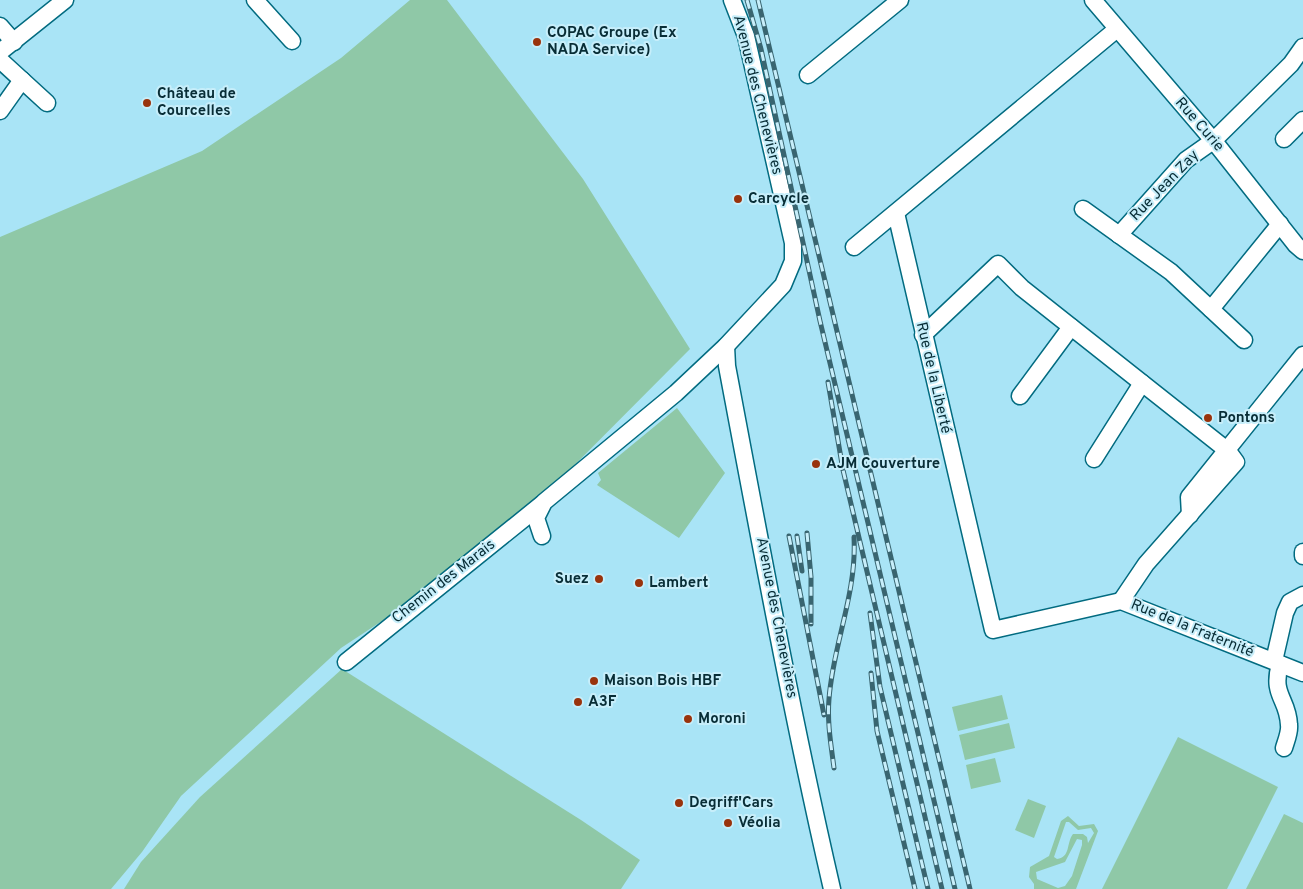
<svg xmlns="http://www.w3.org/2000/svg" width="1303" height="889" font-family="Overpass,sans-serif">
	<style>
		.green { fill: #8fc8a7; fill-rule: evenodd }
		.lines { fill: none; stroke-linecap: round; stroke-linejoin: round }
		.minor-casing { stroke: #026b80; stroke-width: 19 }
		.minor { stroke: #fff; stroke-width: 16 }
		.rail-casing { stroke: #396570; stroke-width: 5 }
		.rail { stroke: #c7eefa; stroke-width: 3; stroke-dasharray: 9; stroke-linecap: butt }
		.poi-dot { fill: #99330c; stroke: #c7eefa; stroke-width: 2 }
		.labels { text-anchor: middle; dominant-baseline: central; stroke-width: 4; stroke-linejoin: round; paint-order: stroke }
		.poi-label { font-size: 15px; font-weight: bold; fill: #082d36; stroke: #c7eefa; text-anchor: start }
		.street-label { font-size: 15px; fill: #082d36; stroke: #c7eefa }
	</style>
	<rect width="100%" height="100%" fill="#a9e4f6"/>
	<g class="green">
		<polygon points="410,0 447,0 583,179 690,349 491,549 341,648 181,796 142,852 111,889 0,889 0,237 202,151 341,58"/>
		<polygon points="677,408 725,473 679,538 597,485 601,480 598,473"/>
		<polygon points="342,669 581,820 640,860 621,889 124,889 141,862 200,797"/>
		<polygon points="1002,695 1008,719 958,731 952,707"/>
		<polygon points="1009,723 1015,748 965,760 959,735"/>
		<polygon points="1178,737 1278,787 1227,889 1102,889"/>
		<polygon points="995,758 1001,782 971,789 966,765"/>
		<polygon points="1028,799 1046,806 1034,838 1015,830"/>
		<polygon points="1284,814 1303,823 1303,889 1246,889"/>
		<path d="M1068,816L1079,826L1094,824L1098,831L1076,889H1034V884L1029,877L1030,867L1049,856L1061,821ZM1066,822H1069L1078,830L1091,828L1094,833L1088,843L1087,837L1083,834H1073C1066,843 1071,857 1057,859L1054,857ZM1077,839L1082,840V845L1072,876L1065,886L1058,888L1037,879L1036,872L1065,862Z"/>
	</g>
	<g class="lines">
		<defs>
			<g id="minor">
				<polyline points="255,0 292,41"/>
				<polyline points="1093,0 1217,145 1296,245 1303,251"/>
				<polyline points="0,26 14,42"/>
				<polyline points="0,52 65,0"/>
				<polyline points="0,60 47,103"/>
				<polyline points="808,75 900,0"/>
				<polyline points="0,111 22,80"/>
				<polyline points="1284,139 1303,120"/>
				<polyline points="1083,209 1171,272 1244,340"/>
				<polyline points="896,213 993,630 1121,601 1303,673"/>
				<polyline points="1119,235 1186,160 1213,141 1291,64 1303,47"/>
				<polyline points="854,247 1117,29"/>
				<polyline points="1211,309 1280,224"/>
				<polyline points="923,335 998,264 1022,288 1228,451 1236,462 1146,564 1121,601"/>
				<path d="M726,346L727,366C760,541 792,716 832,889"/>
				<polyline points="1020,396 1071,327"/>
				<polyline points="1094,459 1142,383"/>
				<polyline points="1190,515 1189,497 1303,355"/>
				<polyline points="542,536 536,518 544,502 676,393 726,346 783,285 793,261 793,243 746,36 732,0"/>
				<polyline points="1303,552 1303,556"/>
				<polyline points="1274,661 1285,613 1290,602 1303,595"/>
				<polyline points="346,662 542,504"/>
				<path d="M1280,664C1271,696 1288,698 1289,725C1290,732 1286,741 1284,748"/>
			</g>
		</defs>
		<use href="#minor" class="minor-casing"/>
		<use href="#minor" class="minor"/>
		<defs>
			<g id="rail">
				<polyline points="747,0 761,49 820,321 955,889"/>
				<polyline points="758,0 970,889"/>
				<polyline points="828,382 843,470 942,889"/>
				<polyline points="807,533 811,577 811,624"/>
				<polyline points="789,536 824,715"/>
				<polyline points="797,536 802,571"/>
				<polyline points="870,613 880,687 928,889"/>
				<polyline points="871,673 877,731 915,889"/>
				<path d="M834,768C831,745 827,722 829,699C833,644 857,594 854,537"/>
			</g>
		</defs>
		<use href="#rail" class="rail-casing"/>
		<use href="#rail" class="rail"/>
	</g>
	<g class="poi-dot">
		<circle cx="537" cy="42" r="5"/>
		<circle cx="147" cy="103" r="5"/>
		<circle cx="738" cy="199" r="5"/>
		<circle cx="1208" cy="418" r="5"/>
		<circle cx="816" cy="464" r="5"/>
		<circle cx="599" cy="579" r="5"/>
		<circle cx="639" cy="583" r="5"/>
		<circle cx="594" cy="681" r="5"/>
		<circle cx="578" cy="702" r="5"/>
		<circle cx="688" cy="719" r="5"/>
		<circle cx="679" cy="803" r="5"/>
		<circle cx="728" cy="823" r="5"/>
	</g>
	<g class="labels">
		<g class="poi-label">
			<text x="547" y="33">COPAC Groupe (Ex<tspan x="547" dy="17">NADA Service)</tspan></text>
			<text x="157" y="94">Château de<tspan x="157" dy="17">Courcelles</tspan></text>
			<text x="748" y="199">Carcycle</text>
			<text x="1218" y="418">Pontons</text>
			<text x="826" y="464">AJM Couverture</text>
			<text x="589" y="579" text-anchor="end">Suez</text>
			<text x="649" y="583">Lambert</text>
			<text x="604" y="681">Maison Bois HBF</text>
			<text x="588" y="702">A3F</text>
			<text x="698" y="719">Moroni</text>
			<text x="689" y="803">Degriff'Cars</text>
			<text x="738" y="823">Véolia</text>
		</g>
		<g class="street-label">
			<text transform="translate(757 95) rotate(76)">Avenue des Chenevières</text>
			<text transform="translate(1199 125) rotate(49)">Rue Curie</text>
			<text transform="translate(1165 186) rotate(-46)">Rue Jean Zay</text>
			<text transform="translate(933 378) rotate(77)">Rue de la Liberté</text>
			<text transform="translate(444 582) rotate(-38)">Chemin des Marais</text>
			<text transform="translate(776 618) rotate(79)">Avenue des Chenevières</text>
			<text transform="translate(1192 629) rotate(22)">Rue de la Fraternité</text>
		</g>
	</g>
</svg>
